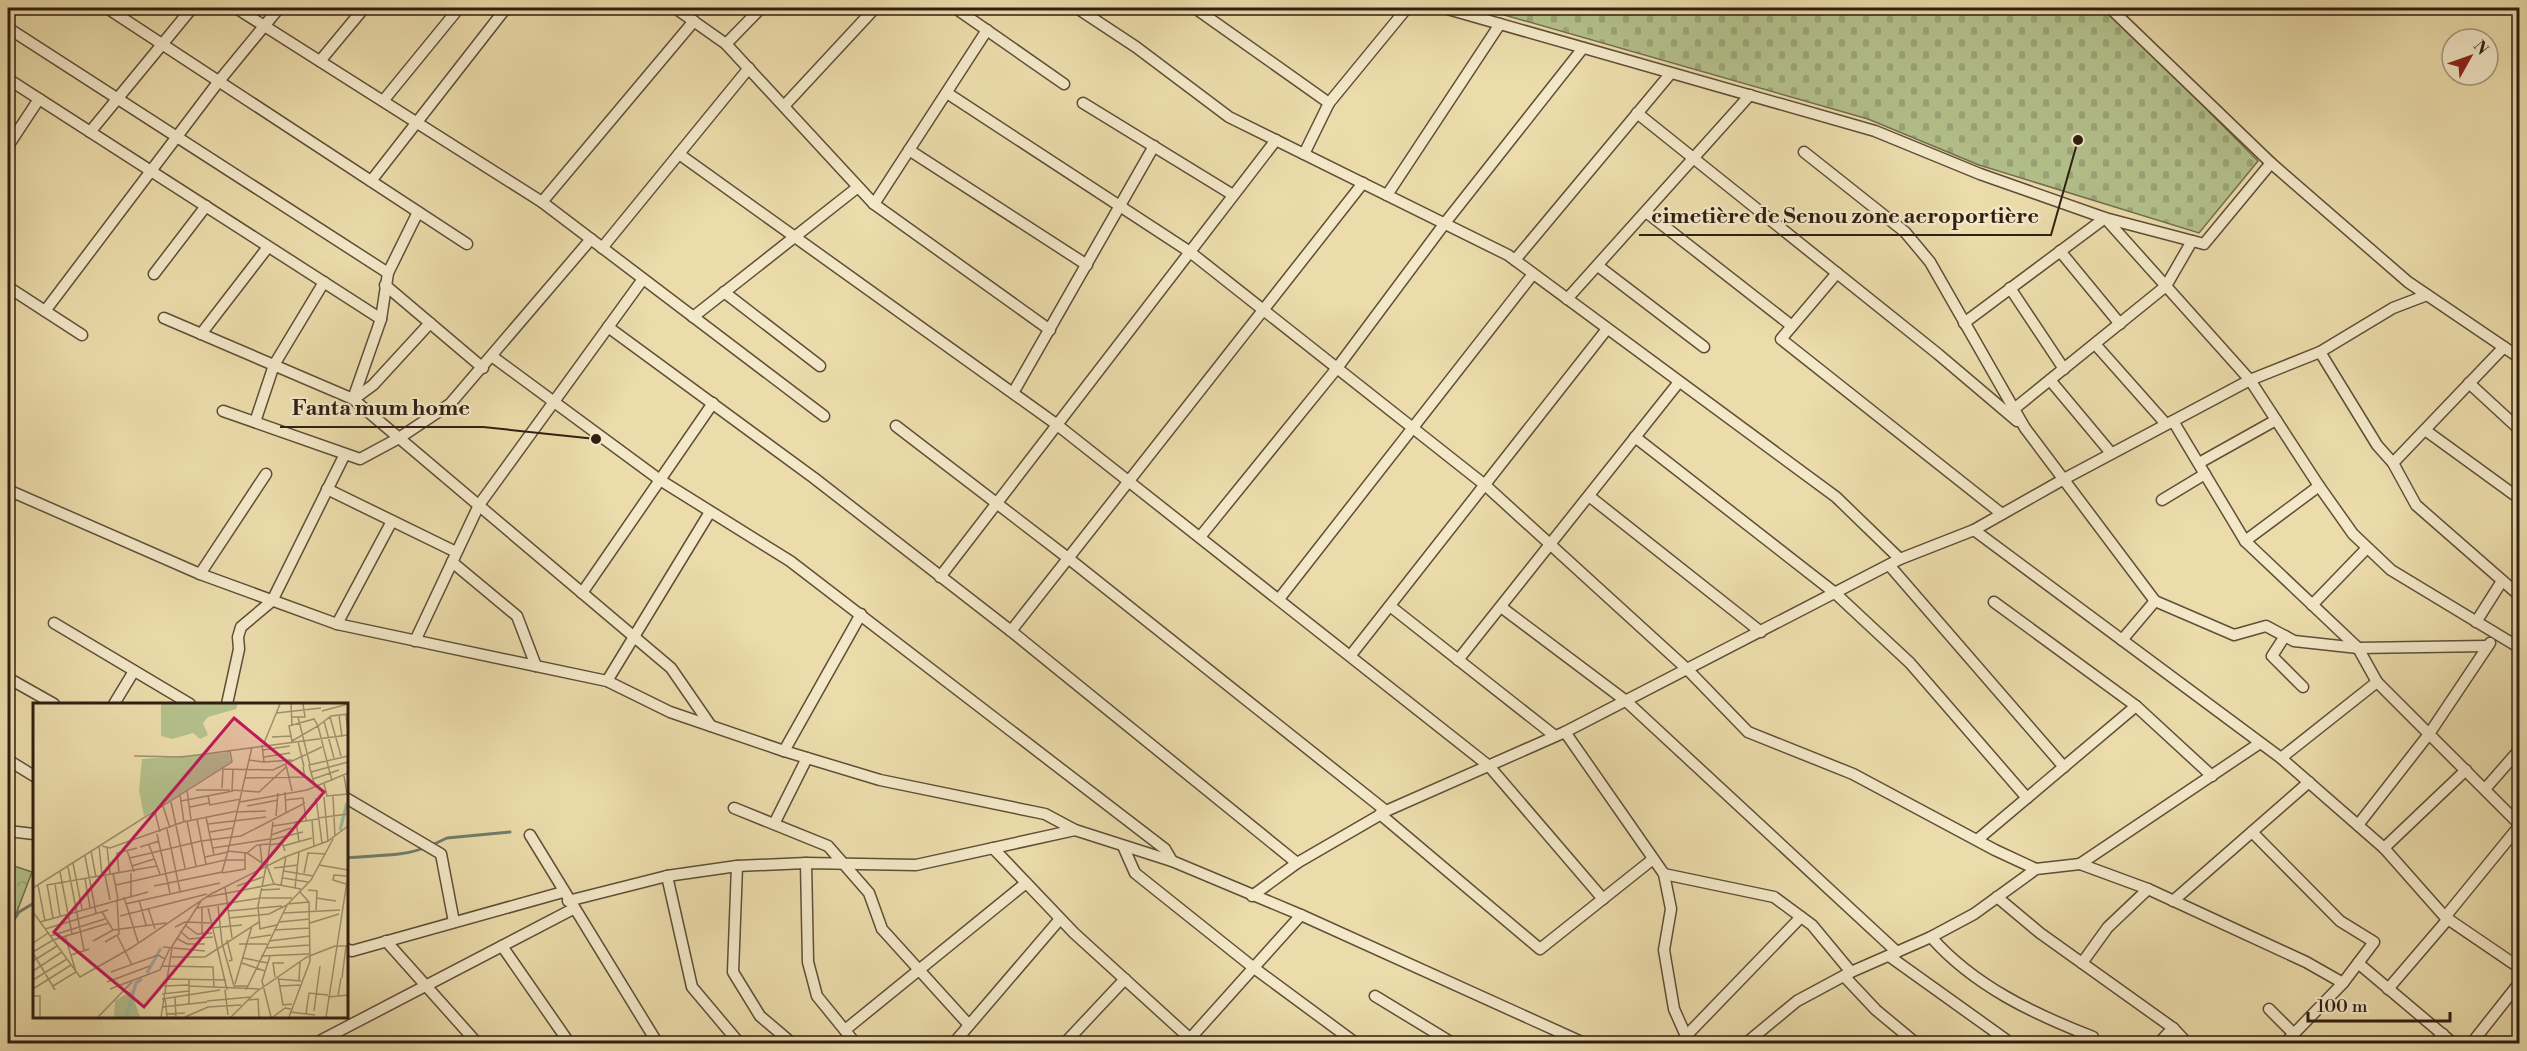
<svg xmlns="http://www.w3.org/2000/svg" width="2527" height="1051" font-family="'Libre Bodoni',serif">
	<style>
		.forest { fill: url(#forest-crowns); stroke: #72704f; stroke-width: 1.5 }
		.cemetery { fill: url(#cemetery-stones); stroke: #72704f; stroke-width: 1.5 }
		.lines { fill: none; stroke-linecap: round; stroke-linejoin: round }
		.stream { stroke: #6f7d6b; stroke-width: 3 }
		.minor-casing { stroke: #5f4e38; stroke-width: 13 }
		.minor { stroke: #f3e8c8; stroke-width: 10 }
		.inset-river { fill: none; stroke: #99bca7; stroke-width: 3 }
		.inset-road { fill: none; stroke: #a1906e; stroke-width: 1.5 }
		.view { fill: #c2185b; fill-opacity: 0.15; stroke: #c2185b; stroke-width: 3 }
		.inset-edge { fill: none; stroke: #301f12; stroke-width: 3 }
		.leader { fill: none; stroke: #301f12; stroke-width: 2 }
		.callout-dot { fill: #301f12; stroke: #f3e8c8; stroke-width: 2 }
		.callout-label { font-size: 22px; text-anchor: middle; font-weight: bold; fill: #301f12; stroke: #f3e8c8; stroke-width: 4.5; stroke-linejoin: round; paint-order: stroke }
	</style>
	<defs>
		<pattern id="forest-crowns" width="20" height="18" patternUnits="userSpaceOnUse" patternTransform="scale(1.5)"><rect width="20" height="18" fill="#b4c18c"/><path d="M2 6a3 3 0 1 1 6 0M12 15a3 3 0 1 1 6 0" fill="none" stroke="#9ba578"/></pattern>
		<pattern id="cemetery-stones" width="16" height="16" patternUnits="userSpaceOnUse" patternTransform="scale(1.5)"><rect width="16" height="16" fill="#b4c18c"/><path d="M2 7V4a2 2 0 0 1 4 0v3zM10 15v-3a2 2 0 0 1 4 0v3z" fill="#9ba578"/></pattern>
	</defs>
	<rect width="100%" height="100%" fill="#ecdcab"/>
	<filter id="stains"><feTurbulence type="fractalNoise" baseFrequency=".00333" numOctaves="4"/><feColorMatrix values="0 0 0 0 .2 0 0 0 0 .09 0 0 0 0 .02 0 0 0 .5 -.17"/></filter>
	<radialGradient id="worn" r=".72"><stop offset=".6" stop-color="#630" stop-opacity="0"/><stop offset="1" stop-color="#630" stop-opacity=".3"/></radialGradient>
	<polygon class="forest" points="8,864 32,872 8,935"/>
	<polygon class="cemetery" points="1480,8 2106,8 2258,161 2199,233 1979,165 1868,119"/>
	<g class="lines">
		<g class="stream">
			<polyline points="432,845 447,838 510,832"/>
			<path d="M346,858C371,855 405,857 426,847"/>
			<polyline points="8,929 19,912 34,903"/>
		</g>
		<defs>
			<g id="minor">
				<polyline points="107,8 467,244"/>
				<polyline points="236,8 542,202 824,416"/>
				<polyline points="675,8 726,44 874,204 1050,330"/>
				<polyline points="955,8 1064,84"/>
				<polyline points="1077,8 1136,47 1229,117 1508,255 1836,497 1900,559"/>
				<polyline points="1444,8 1875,131 1980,174 2105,218 2204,244 2271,163"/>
				<polyline points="2110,8 2271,163 2408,282 2520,358"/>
				<polyline points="1199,11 1329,103"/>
				<polyline points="8,28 388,273"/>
				<polyline points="726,44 761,8"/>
				<polyline points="320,61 364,8"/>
				<polyline points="8,79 381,319"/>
				<polyline points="947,93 1190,252 1485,485 1688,670 1748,732 1853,774 1995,850 2036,869"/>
				<polyline points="383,101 459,8"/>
				<polyline points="1083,103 1233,195"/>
				<polyline points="784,106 875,8"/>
				<polyline points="1637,113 1938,354 2017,421"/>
				<polyline points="90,132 192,8"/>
				<polyline points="8,146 39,99"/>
				<polyline points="909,150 1087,265"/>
				<polyline points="1804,152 1905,232 1930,262 2014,409"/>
				<polyline points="679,154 1056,424 1489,766 1603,899"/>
				<polyline points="1304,154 1329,103 1407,8"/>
				<polyline points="371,181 506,8"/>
				<polyline points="1387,195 1500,24"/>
				<polyline points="542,202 694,21"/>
				<polyline points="874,204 987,30"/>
				<polyline points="1646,212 1792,326"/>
				<polyline points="2192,241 2166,286 2014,409 2025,428 2155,601 2234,635 2266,626 2294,641 2358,648 2487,646"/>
				<polyline points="602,248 749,68"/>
				<polyline points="2060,251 2120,324"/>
				<polyline points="1515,260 1671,73"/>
				<polyline points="1598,266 1704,347"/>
				<polyline points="1837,273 1781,339 2002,514"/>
				<polyline points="154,274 206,206"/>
				<polyline points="385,285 483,368"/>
				<polyline points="8,287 82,335"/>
				<polyline points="2010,288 2064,369"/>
				<polyline points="724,292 820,366"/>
				<polyline points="1567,299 1750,95"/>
				<polyline points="45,311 219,81 279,8"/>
				<polyline points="693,317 858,187"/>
				<polyline points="164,318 353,399 671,668 711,726"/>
				<polyline points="1964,323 2105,218 2250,380 2319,486 2353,534 2391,570 2520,648"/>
				<polyline points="608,327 814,478 1011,631 1297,863"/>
				<polyline points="201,334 268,247"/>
				<polyline points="2095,344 2166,424"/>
				<polyline points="2320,352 2377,445 2393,463 2504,347"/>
				<polyline points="493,357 660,480 790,561 1165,849 1172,861"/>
				<polyline points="2050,380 2111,453"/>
				<polyline points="2469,383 2520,430"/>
				<polyline points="1013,393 1154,146"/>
				<polyline points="353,399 381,319 388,273 418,212"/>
				<polyline points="354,399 373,385 430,323"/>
				<polyline points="223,411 360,459 399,438 450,404 591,239"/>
				<polyline points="2173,421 2245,541 2358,648 2377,682 2520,825 2445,917"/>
				<polyline points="255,422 274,365 324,282"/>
				<polyline points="896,426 1068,558 1386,811 1565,732"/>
				<polyline points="2425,430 2520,499"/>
				<polyline points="1635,437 1835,593 1910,663 2027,798"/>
				<polyline points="2199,463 2276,420"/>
				<polyline points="2393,463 2416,505 2520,596"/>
				<polyline points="327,489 456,552"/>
				<polyline points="8,490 200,574 337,624 607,681 670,712 784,751 880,780 1045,814 1075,830 1172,861 1301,915 1586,1044"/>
				<polyline points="1589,496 1761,632"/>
				<polyline points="2162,500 2205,474"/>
				<polyline points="1974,530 2281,758 2384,848 2445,917 2520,968"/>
				<polyline points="1200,537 1337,368 1445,223 1583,48"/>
				<polyline points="2245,541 2319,486"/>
				<polyline points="452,562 517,616 536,666"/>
				<polyline points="1889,565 2064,767"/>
				<polyline points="200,574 266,474"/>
				<polyline points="940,577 1276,140"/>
				<polyline points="582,593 713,403"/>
				<polyline points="1279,599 1533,274"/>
				<polyline points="1994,602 2136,706 2212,776"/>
				<polyline points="2312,605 2367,548"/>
				<polyline points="1390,606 1555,736"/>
				<polyline points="1501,607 1626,701 1897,952"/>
				<polyline points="2476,622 2502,581"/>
				<polyline points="54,623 190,704"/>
				<polyline points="337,624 392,521"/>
				<polyline points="1011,631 1363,183"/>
				<polyline points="2285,636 2272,656 2303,687"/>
				<polyline points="2122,640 2155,601"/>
				<polyline points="415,641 479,505 643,279"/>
				<polyline points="1351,655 1607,329"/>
				<polyline points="1458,660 1679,382"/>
				<polyline points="8,678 54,704"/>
				<polyline points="607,681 710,512"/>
				<polyline points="114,704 134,671"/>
				<polyline points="227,704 239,649 238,637 241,627 272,601 345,454"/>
				<polyline points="784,751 861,614"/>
				<polyline points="2281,758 2377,682"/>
				<polyline points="8,760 34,776"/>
				<polyline points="2485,789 2520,749"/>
				<polyline points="346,798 441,854 454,922"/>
				<polyline points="734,808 828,846 869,893 882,929 969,1025"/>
				<polyline points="1380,814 1540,949 1653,859"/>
				<polyline points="774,824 807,758"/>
				<polyline points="2358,825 2429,734 2490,643"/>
				<polyline points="8,831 34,834"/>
				<polyline points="2252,832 2340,921 2374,942 2343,983 2284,1044"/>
				<polyline points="530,835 658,1044"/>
				<polyline points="1977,840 2136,706"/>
				<polyline points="1123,846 1135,873 1254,968 1357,1044"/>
				<polyline points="993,848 1074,933 1196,1044"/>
				<polyline points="2384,848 2466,770"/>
				<polyline points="806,863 808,962 817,996 856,1044"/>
				<polyline points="2080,864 2260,743"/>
				<polyline points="737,866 733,972 760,1016 793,1044"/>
				<polyline points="1664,874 1774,897 1812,925 1851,972"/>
				<polyline points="667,876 692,987 740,1044"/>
				<polyline points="1252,896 1297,863 1385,812"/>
				<polyline points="1997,897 2040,933 2173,1028 2188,1044"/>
				<polyline points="568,901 667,876 737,866 806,863 916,865 1075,830"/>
				<polyline points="2173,901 2309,782"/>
				<path d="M1931,937C1974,986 2034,1014 2093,1037"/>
				<polyline points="386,941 478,1044"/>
				<polyline points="502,946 570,1044"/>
				<polyline points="346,949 352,951 563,892"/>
				<polyline points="1889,956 2012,1044"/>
				<polyline points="2082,963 2108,927 2148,889"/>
				<polyline points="2358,963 2454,1044"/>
				<polyline points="1844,976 1876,1010 1917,1044"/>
				<polyline points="2388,989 2448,919"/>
				<polyline points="1375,996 1454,1044"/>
				<polyline points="2269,1009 2294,1034"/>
				<polyline points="845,1030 1026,883"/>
				<polyline points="1686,1036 1801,917"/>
				<polyline points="1187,1042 1301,915"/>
				<polyline points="314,1044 573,909"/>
				<polyline points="953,1044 1060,919"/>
				<polyline points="1064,1044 1125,979"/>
				<polyline points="1687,1044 1686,1036 1674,1009 1664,950 1671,909 1664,874 1565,732 1900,559 1974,530 2064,479 2250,380 2320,352 2393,308 2427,295"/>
				<polyline points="1745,1044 1797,1001 1851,972 1931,937 1974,914 2036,869 2080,864 2148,889 2306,962 2343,983"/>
				<polyline points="2158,1044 2173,1028"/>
				<polyline points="2433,1044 2443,1034"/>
				<polyline points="2471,1044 2520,982"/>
			</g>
		</defs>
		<use href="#minor" class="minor-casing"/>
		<use href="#minor" class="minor"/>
	</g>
	<g transform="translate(33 703)">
		<rect width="315" height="315" fill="#ecdcab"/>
		<path d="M128,1H205L203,6L175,14L170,20L175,32L167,36L160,30L139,36L128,33ZM98,288L107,314H81L82,298Z" fill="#b4c18c"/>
		<path d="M196,49L198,59L111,113L106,87L109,56Z" fill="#b4c18c"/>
		<path class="inset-river" d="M307,127L314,100M114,270L128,245M93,314L103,280L109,276"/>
		<path class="inset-road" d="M258,1L259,22M289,8L315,1M244,10L288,5M313,11L315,32M306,12L309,34M259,14H272L270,1M265,14L277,62M297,14L308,53M291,18L301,55M239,34L258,33M265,38L271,64M231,40L247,1M219,44L195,148L214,150L234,163M230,47L257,43M101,53L149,54L315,32M231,54L257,50M216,57L231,59L229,42M231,59L259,57M253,62L259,88M200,66L199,87L226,89L253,64M278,69L315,59M311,73L314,91M212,75L272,74L270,64M280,76L306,67M299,78L285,23L281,16L256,23L259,38L285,23L298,13L315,11M291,81L294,93L315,91M282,84L276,62L315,53M189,85L190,66L240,67L289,44M154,87L158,117M163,87H197M252,89L253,109M147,92L151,119M175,93L177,102L208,96M300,93L302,134M291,94L295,138M283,95L289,140M252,97L270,95L273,117M148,98L200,88M138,99L152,165M207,99L274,87L315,70M130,103L137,125M214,103L245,97M157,104L176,100M122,109L127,129M204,109L233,108M243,113L245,90M173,114L181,152M285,115L315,111M164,116L173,161M279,117L281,143M154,118L163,163M263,118L266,139M240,119L234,163L241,181M175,121L233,114M240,123L285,116M134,126L147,188M177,129L200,125M124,131L137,190M238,132L258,125M237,137L270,129M227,141L229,160M116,142L127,171M236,142L249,140L252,148M66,143L69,172M69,143L77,145L150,119L204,108M250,143L279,135M74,144L77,171M107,144L126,138M180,145L237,136M94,147L101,169M58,148L63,174M214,150L224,142L236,141M52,153L63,210M172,154L195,149M97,155L168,138L208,133L272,100M40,160L49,206M286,162L315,167M99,163L121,156M35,164L51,247M241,165L265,162M251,168L280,173M27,169L39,231M80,170L85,196M86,170L84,150L104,145M189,170L212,166V150M271,170L275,150L293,151M72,172L77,197M250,175L275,179M52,176L57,204M14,181L20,215M22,181L27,213M313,181L300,177L301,172L314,173M5,182L12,218M14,182L124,163M83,182L192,157H212M248,182L253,153M121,183L189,169L195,148M204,183L230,174M192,184L199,235M0,185L199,59L197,48M262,185L266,149M228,187L247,186M275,187L284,188L283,207M98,193V170M91,194L105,239M174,194L241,181L268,186M283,195L303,198M106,197L113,222M92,201L187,180M254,201L276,199M185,203L189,240L201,283H215M115,205L122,226M164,205L227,195H259M175,205L194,287M195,208L249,203M0,209L47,274L98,245L178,191L252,154L295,138L315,123M69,209L80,227M251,210L307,207M87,213L174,191M196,215L236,211L254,202L278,177L300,136M7,219L115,189M246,219L277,216M277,220L306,211M152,222L164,231L179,230M142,224L152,219L177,220M178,225L209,222M12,226L75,207M226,226L244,222M227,226L225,203L233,164M241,227L277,225M147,228L156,236L180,234M169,231V205M84,232L99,262M17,233L72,216M143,235L154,241H172M217,235L238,232M194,237L199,257L196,258M60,238L80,227L133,220M236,238L277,233M72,239L86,231L84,196M0,240L15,230M206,241H234M130,244L172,248M138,245L168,198M233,245L277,242M0,249L20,237L76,220M0,250L22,287M38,252L56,246M228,253L276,251M237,253L229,278L238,314M137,254H172L226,219M210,255L235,260M0,258L24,243M209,260L232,268M129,263L180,264L181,285M0,268L29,249M78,269L125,252L132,256M245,273L250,302L259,301M242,274L240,260H251M309,275L313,243M133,276L193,277M156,276V301M245,276L268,278M0,277L34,256M266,278L267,259M74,279L117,263M202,281L219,223M20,283L43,269L32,233M131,283L155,282M155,283L226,286M247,283L267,282M0,286L38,262M77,286L127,267L137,245M192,287L195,312M213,287L254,202M129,291L156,288M0,293H7V314M305,293L308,275M142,294L143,314M295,294L315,292M132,295L134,314M129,296L187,287M215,297L225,296L226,314M174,298L218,294M129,304L174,299M281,308L287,263M257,309L282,312M133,311L152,310M273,311L276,290L295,292M65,314L99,279M128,314L139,245M152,314L175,304L208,302M198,314L223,289L274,254L302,243H315M240,314L252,305L258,306M256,314L277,258L276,199L266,188M293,314L315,172"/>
		<path class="view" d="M201,15L291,89L111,304L21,229Z"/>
		<rect width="315" height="315" class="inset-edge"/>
	</g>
	<path class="leader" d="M2078 140L2051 235H1639M596 439L483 427H280"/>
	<g class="callout-dot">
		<circle cx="2078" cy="140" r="6"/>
		<circle cx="596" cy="439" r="6"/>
	</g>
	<g class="callout-label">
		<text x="1845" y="223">cimetière de Senou zone aeroportière</text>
		<text x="381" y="415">Fanta mum home</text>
	</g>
	<rect width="2527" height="1051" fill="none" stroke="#ecdcab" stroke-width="30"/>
	<rect x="9" y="9" width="2509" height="1033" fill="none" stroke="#301f12" stroke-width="3"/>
	<rect x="15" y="15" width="2497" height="1021" fill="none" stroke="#301f12" stroke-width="1.5"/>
	<g transform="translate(2470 57) rotate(50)"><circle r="28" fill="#f3e8c8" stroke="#a5987f" stroke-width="1.5"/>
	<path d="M0-4.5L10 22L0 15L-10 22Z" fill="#8f2418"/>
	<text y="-9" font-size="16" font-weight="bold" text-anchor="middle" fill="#301f12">N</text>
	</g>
	<path d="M2308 1012v9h142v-9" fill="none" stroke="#301f12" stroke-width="3"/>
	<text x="2317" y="1012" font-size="18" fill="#301f12" stroke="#f3e8c8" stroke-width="4.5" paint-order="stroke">100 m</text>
	<rect width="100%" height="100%" filter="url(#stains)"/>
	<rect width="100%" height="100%" fill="url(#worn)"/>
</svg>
